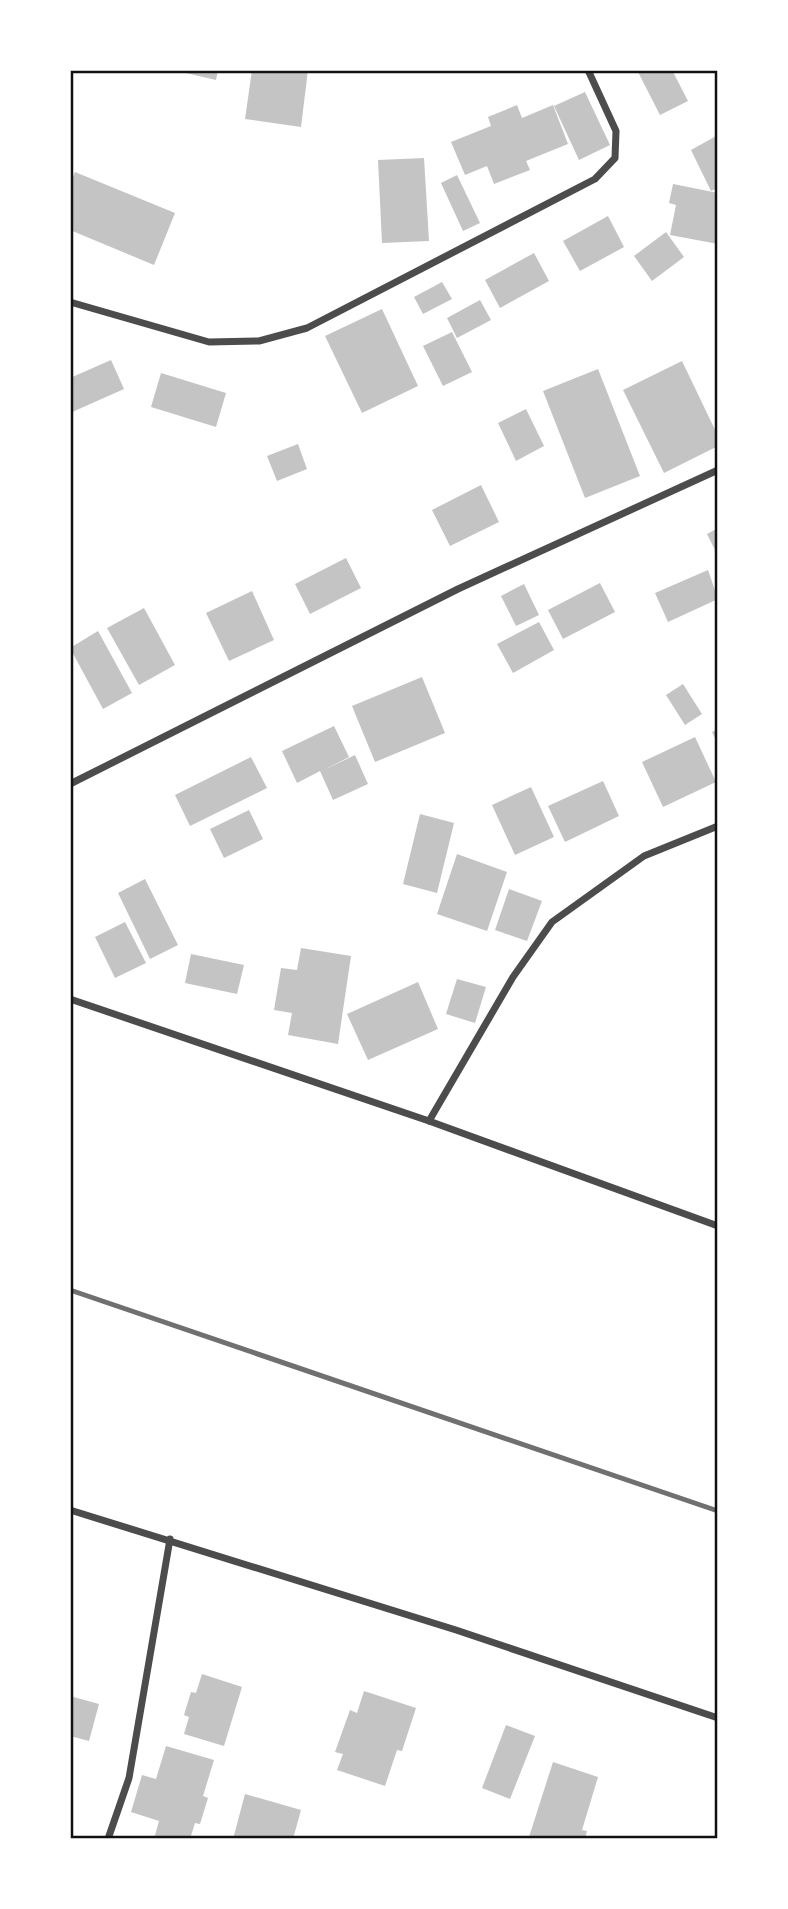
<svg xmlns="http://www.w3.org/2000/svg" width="788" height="1909" font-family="'Fira Sans Condensed',sans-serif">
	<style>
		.building { fill: #c4c4c4 }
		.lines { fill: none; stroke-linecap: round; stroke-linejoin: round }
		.minor { stroke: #4c4c4c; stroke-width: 7 }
		.rail { stroke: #707070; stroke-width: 5 }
		.neatline { fill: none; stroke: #111; stroke-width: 2.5 }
	</style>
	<rect width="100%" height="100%" fill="#fff"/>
	<g class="building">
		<polygon points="173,70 218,70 216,80"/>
		<polygon points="252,70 308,70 301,127 245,119"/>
		<polygon points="637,70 672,70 688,101 660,115"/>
		<polygon points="585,92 610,145 579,160 554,106"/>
		<polygon points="517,105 522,118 553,105 568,144 526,161 530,170 494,184 487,166 465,175 451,142 491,126 488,117"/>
		<polygon points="718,135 718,188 711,191 691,150"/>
		<polygon points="424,158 429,241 382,243 378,160"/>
		<polygon points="75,172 175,213 154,265 70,230 70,185"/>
		<polygon points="457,175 480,223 463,231 441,183"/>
		<polygon points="673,184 718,193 718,244 670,235 676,205 669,203"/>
		<polygon points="608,216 624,247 580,271 563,241"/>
		<polygon points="666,232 684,257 652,281 634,256"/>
		<polygon points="534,253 549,281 500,308 485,280"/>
		<polygon points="442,282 452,299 423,314 414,297"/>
		<polygon points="480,300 491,320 457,338 447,318"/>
		<polygon points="382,309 418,386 362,413 325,336"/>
		<polygon points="452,332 472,372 443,386 423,346"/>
		<polygon points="111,360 124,389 70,413 70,378"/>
		<polygon points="682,361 718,436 718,446 664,473 623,390"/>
		<polygon points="598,369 640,476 585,498 543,391"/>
		<polygon points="161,373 226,393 216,427 151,407"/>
		<polygon points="526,409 544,446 516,461 498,423"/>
		<polygon points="298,444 307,469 277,481 267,456"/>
		<polygon points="481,485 499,522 450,546 432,510"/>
		<polygon points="718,528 718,556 707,534"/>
		<polygon points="346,558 361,588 310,614 295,584"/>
		<polygon points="708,570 718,599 668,622 655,593"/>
		<polygon points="600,583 615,612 563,639 548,610"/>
		<polygon points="524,584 539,615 516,626 501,596"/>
		<polygon points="252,591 274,640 229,661 206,613"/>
		<polygon points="144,608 175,665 139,685 107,628"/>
		<polygon points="539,622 554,650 513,673 497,644"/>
		<polygon points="98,631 132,693 103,709 70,648"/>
		<polygon points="422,677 445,733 375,762 352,706"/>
		<polygon points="683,684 702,714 685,725 666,695"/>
		<polygon points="334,726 349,757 324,770 355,755 368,784 333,800 320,771 297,783 282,751"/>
		<polygon points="718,729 718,744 712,732"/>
		<polygon points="695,737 716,782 663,807 642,762"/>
		<polygon points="251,757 267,788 190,826 175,795"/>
		<polygon points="603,781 619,816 565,842 548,806"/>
		<polygon points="531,787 554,837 515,855 492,805"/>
		<polygon points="249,810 263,839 224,858 210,829"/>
		<polygon points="420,814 454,823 437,893 403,884"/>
		<polygon points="457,854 507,872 487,931 437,914"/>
		<polygon points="145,879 178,945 150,959 118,893"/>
		<polygon points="509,889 542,901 527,941 495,930"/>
		<polygon points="125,922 146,963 115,978 95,937"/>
		<polygon points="301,948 351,956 338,1044 288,1035 292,1013 274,1010 281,968 297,970"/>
		<polygon points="191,954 244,965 237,994 185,983"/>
		<polygon points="457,979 486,987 475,1023 446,1014"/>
		<polygon points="418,982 438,1029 368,1060 347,1014"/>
		<polygon points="202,1674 242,1687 224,1746 184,1734 189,1717 184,1715 191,1692 196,1693"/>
		<polygon points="364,1691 416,1708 402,1751 397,1750 385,1786 337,1770 343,1754 335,1752 350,1710 357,1713"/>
		<polygon points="70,1696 99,1704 89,1741 70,1736"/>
		<polygon points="506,1725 535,1736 510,1799 482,1788"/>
		<polygon points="166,1746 214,1760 203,1796 208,1798 200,1824 195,1823 190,1839 154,1839 159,1821 131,1812 142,1775 156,1779"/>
		<polygon points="553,1762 598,1777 582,1830 587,1831 585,1839 529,1837"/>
		<polygon points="245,1794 301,1810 293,1839 233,1839"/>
	</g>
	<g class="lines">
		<g class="minor">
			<polyline points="70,302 209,342 259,341 307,328 595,179 615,158 616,131 588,70"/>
			<polyline points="70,784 458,589 718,470"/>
			<polyline points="70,999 429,1121 718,1226"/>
			<polyline points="429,1121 513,977 552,922 644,856 718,826"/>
			<polyline points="70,1510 456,1630 718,1718"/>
			<polyline points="108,1839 129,1778 170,1539"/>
		</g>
		<polyline class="rail" points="70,1290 718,1511"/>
	</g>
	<rect width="788" height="1909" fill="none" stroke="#ffffff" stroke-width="144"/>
	<rect x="72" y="72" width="644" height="1765" class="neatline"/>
</svg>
